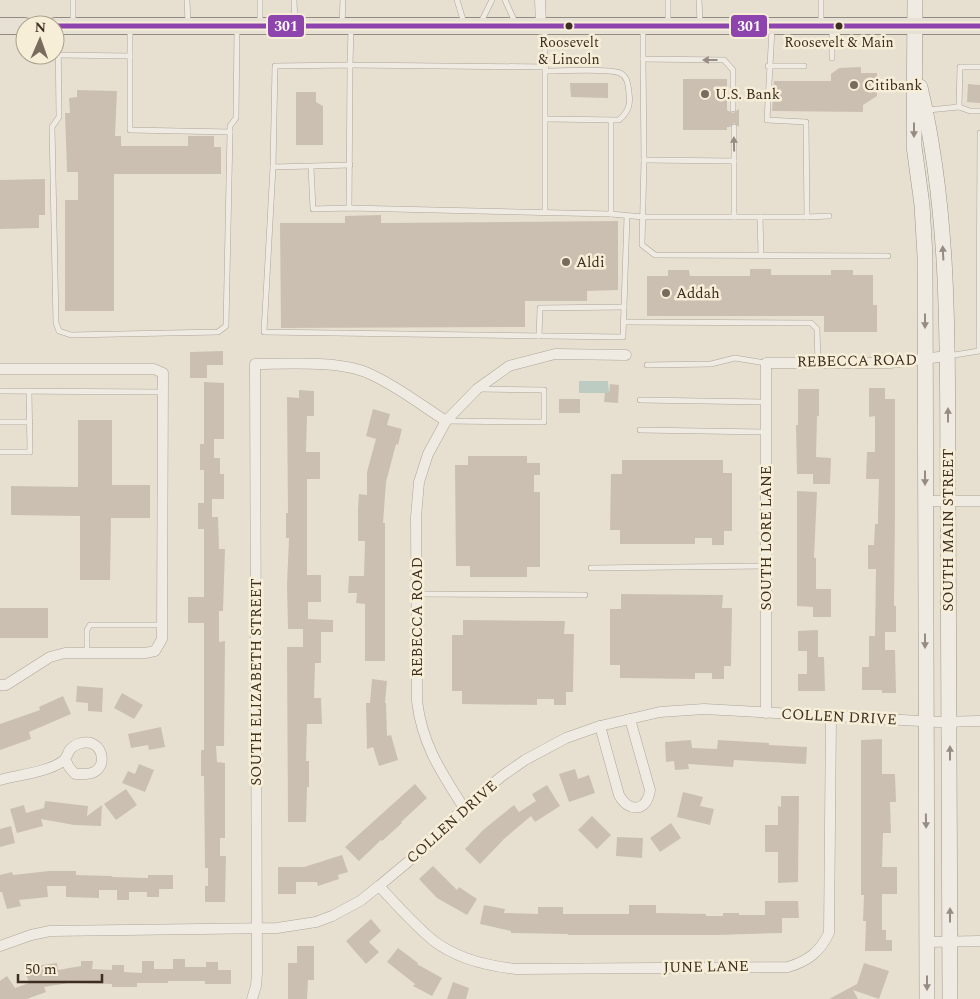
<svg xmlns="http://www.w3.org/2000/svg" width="980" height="999" font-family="Spectral,serif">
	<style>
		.water { fill: #bcccc2 }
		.building { fill: #cbbfb2 }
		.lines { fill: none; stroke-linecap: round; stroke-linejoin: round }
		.lane-casing { stroke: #ada599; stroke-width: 6 }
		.street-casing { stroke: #ada599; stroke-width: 11 }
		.secondary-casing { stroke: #9c958a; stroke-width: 16 }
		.primary-casing { stroke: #928b80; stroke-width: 18 }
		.lane { stroke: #efebe3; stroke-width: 5 }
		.street { stroke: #efebe3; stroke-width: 10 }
		.secondary { stroke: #efebe3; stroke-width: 15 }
		.primary { stroke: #e6e1d4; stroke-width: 16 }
		.bus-1-casing { stroke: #f7eed8; stroke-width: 9 }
		.bus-1 { stroke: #8e44ad; stroke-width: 5 }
		.oneway { fill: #968c82 }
		.bus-dot { fill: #3d2e20; stroke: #f7eed8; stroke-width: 2 }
		.poi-dot { fill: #786c5e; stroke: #f7eed8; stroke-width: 2 }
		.labels { text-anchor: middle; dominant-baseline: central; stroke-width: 5; stroke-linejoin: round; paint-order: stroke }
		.bus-label { font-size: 14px; fill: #3d2e20; stroke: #f7eed8 }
		.poi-label { font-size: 15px; fill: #3d2e20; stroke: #f7eed8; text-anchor: start }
		.street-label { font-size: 15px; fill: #3d2e20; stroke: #f7eed8 }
		.line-badge { stroke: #f7eed8; stroke-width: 2 }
		.badge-label { font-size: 14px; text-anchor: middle; font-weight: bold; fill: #fff }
	</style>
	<rect width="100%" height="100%" fill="#e7e0d1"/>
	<polygon class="water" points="579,381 608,381 609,393 579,393"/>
	<g class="building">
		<polygon points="861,67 861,73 877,73 877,96 863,105 863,112 772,111 774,81 831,81 831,74 839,68"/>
		<polygon points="683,79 727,79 727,110 733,113 739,109 739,127 734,123 730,127 727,127 727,130 683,130"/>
		<polygon points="570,83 608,83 608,98 571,97"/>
		<polygon points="968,84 980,85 980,103 967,102"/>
		<polygon points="77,90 117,91 115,136 121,136 121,146 188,146 188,136 214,136 214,147 221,147 221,174 114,174 114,311 65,311 65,200 78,200 78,172 67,172 65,113 70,113 69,98 77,97"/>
		<polygon points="296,92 316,92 316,102 323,106 323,145 296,145"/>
		<polygon points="45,179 45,215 39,215 39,228 0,229 0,180"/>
		<polygon points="381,215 381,223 618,221 618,290 587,291 587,301 525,301 525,327 281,328 280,223 345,223 345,216"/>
		<polygon points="750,269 771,269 771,275 831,275 831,270 853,270 853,275 873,275 873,305 877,305 877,332 824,332 824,316 647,316 647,276 668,276 668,270 689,270 690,276 750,276"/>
		<polygon points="223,351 223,365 207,365 207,378 190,378 190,352"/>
		<polygon points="204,382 224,383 224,439 214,439 214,458 220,458 220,474 224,474 224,499 212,499 212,517 218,517 219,549 225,549 223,611 219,611 219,642 225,641 224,746 216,746 217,762 225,763 225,838 220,838 220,856 226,856 225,902 205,902 205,886 208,886 208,868 205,868 204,776 201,776 201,750 204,750 204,623 188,623 188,597 204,597 204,529 198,529 198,503 204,503 204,470 200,470 200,444 204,444"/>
		<polygon points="610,384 619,385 618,403 604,402 605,393 609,393"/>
		<polygon points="869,388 885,388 885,399 895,399 895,514 894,606 896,606 896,632 885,632 885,650 895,650 896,693 882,693 882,690 862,690 862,667 869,667 869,636 875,636 876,569 868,569 868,545 874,545 875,524 878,524 878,514 879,479 866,479 867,452 875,452 875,416 869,417"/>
		<polygon points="798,389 819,389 819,416 817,416 816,457 831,458 830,484 813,484 813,474 797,474 796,425 798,425"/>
		<polygon points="299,390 314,391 314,416 307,416 306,452 320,452 320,479 307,479 307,575 321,575 321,602 308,602 308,619 333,620 333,632 321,632 321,663 315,663 314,698 321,698 322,724 307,724 306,761 309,761 309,787 307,787 306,822 288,822 287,647 303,647 303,629 288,629 287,585 289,538 286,538 286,513 288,513 287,397 299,398"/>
		<rect x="559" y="399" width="21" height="14"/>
		<polygon points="373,409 390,414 387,425 402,429 398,445 396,444 386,482 383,523 385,523 385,661 365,661 365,604 356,603 357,593 348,593 349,576 364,576 365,541 358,541 358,508 359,494 367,495 367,472 376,439 366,436"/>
		<polygon points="78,420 112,420 112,485 150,485 150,518 111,518 110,580 80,580 80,516 11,515 11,486 78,487"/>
		<polygon points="468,456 527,456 527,463 540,463 540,475 534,475 534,492 540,492 540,567 527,567 527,577 470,577 470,566 456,566 455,465 468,465"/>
		<polygon points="622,460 723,460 723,473 732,473 732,531 724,531 724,545 712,545 712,538 695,538 695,544 620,544 620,530 610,530 611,474 622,474"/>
		<polygon points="797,491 817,492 814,558 816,558 816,589 831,589 831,617 813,617 813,607 797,606"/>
		<polygon points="621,594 723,595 722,608 732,608 731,666 724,666 724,679 712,679 712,673 695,673 695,679 620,678 620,665 610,665 610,609 621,609"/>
		<rect x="0" y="608" width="48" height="30"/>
		<polygon points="463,620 565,621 564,634 574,634 573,692 566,692 566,705 554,705 554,699 537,699 537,705 462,704 462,691 452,691 452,635 463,635"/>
		<polygon points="818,630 818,657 824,657 825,691 798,691 798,674 807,674 807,651 798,651 798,631"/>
		<polygon points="372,679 387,681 385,703 386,703 387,736 391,735 398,760 379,766 373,747 367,749 366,703 370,703"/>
		<polygon points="77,686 103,688 102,712 88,711 88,703 76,702"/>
		<polygon points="122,693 143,705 134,719 114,708"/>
		<polygon points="63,696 71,714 29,732 31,739 0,750 0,724 40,710 39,707"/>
		<polygon points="161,727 165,747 149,750 148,745 131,748 128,734"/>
		<polygon points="882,739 882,774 895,774 896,802 890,802 891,833 883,833 882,867 897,867 897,894 882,894 882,930 886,930 886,940 892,940 892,951 865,951 866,921 863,921 864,895 861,895 861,740"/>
		<polygon points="691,740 692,748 717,749 718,740 769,743 769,745 807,747 806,764 734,760 733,767 688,764 689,769 675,770 674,761 666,762 665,742"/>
		<polygon points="139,764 154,770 145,792 122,783 128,771 135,774"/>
		<polygon points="575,769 578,779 589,775 595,793 569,802 559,774"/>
		<polygon points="415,784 427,798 401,822 402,823 382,841 381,840 359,861 345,847"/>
		<polygon points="547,785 560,806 535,822 531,816 504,839 480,864 465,849 483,830 514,805 519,812 536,801 532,794"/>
		<polygon points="126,789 137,805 116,820 104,804"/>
		<polygon points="683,792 703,797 700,806 714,809 710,825 677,817"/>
		<polygon points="781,796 799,796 798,882 778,883 778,852 765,852 765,825 778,825 778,806 781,807"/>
		<polygon points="45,801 88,806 87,816 102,805 101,826 74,825 41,819 43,826 17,833 10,809 24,805 26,813 44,808"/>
		<polygon points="592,816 611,835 597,849 578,830"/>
		<polygon points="671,823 681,838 660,852 650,838"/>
		<polygon points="11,826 15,843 0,847 0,829"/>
		<polygon points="617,837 643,838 642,858 616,856"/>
		<polygon points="342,855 348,872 338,875 339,879 318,886 317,882 296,882 296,894 278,894 278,867 304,867"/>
		<polygon points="433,866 457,890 459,887 477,899 467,915 437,898 419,879"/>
		<polygon points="49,871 76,871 76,875 112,876 112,877 148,878 148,875 173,875 173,889 159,889 159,897 147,897 147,892 129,892 129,900 117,900 117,890 99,890 99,898 66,897 66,886 47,886 48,897 19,900 21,906 7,909 2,892 0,892 0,875 12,872 13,875"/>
		<polygon points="765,901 798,901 799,918 782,918 782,933 717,935 568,935 568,934 511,933 511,931 480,924 484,905 505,909 504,913 538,914 538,907 563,907 563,914 629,914 629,905 656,905 656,913 706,914 706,916 723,916 723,913 739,913 739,915 765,915"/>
		<polygon points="371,919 381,931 369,942 379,952 366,964 346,941"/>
		<polygon points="297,946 314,946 314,980 308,980 307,999 288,999 288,963 297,963"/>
		<polygon points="398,948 418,963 417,964 442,978 432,996 413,986 415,984 387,962"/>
		<polygon points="173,959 185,959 185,967 206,967 206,962 218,962 218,970 231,970 231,984 205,984 205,981 168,981 168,983 137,983 137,987 112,987 112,984 80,983 80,981 44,987 46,992 27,999 0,999 0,981 7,976 15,988 29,983 25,971 42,965 57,963 58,970 81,966 81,961 93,961 92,969 112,970 112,965 124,965 124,972 142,973 142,961 154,961 154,969 173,969"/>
		<polygon points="864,963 889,971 879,999 853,990 858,999 829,999 857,984"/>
		<polygon points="453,982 469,988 466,999 447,999"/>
	</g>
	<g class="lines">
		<defs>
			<g id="lane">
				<polyline points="73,0 73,23"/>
				<polyline points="187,0 188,23"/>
				<polyline points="294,0 295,23"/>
				<polyline points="457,0 464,23"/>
				<polyline points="505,0 515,22"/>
				<polyline points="668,0 668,24"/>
				<polyline points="699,0 700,22"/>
				<polyline points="821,0 821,23"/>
				<polyline points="260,22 260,0"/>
				<polyline points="480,24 492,0"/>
				<polyline points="342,25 343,0"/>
				<polyline points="58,29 59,117 52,127 56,323 59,331 71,335 218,332 226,326 230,132 230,126 236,118 237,29"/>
				<polyline points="351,29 350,65 546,67"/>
				<polyline points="643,29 643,59 724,60 733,70 733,109"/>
				<polyline points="772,29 767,120 806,122 807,217 829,216"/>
				<polyline points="58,55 130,56 130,130 230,132"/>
				<polyline points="130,56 130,29"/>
				<polyline points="832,58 832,29"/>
				<polyline points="643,59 644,160 642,245 655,255 888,256"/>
				<polyline points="768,66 804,66"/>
				<polyline points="959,107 970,111 980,111"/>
				<polyline points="928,110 959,107 960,67 980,67"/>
				<path d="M546,119L619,120C628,112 631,105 629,93C628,85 628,77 620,73C609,68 560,71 546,71"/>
				<polyline points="611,121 611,214"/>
				<polyline points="734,127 734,217"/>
				<polyline points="644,160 734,161"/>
				<polyline points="350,165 273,167 264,332 623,337 627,216"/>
				<polyline points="273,167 275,66 350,65 349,208"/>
				<polyline points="311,167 313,209 349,208 611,214 643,217 807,217"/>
				<polyline points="545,212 545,28"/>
				<polyline points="760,217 761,255"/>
				<polyline points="624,322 811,323 817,329 818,363"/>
				<polyline points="539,336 540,308 624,307"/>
				<polyline points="948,356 979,351 980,133"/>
				<polyline points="647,365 711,364 735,358 766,363"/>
				<polyline points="0,391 162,392"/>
				<polyline points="640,400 766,402"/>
				<polyline points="446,421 544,422 544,390 480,389"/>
				<polyline points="0,422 30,422"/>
				<polyline points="640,430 766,432"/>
				<polyline points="0,452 30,452 29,392"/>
				<polyline points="591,568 766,566"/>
				<polyline points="417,594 585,595"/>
				<polyline points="87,653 87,630 90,625 162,625"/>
			</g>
			<g id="street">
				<polyline points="540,0 541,25"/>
				<polyline points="0,369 154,369 163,373 162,639 155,651 145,653 65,653 50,657 6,685 0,685"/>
				<polyline points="926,501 980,501"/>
				<polyline points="766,713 766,363 890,363 947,356"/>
				<path d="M600,726L619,795C629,813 647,812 650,790L630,719"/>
				<path d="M0,780C18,775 48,772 63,761C67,758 67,755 69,751C74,744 85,740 93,744C104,749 105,767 94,772C88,775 81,774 75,774L69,767L65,759"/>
				<path d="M464,808C441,772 422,744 417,701L416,517L419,482L428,454L446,421L477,389L509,366L555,354L626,355"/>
				<path d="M379,886C395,903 416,927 434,941C456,958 488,966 516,969L788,967C808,961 820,952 829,933L831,716"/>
				<polyline points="927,942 980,941"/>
				<polyline points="0,946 31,935 50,931 277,928 316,922 332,916 360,901 379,886 415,856 464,808 502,776 525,760 566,738 600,726 660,712 704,709 938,722 980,721"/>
				<path d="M252,999L256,986L257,973L255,364C287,364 341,360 370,374C397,386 421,405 446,421"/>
			</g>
			<g id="secondary">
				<polyline points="915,0 914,146 922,205 925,256 927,999"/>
				<path d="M920,87C952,221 947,361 948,498C948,665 950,832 950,999"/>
			</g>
			<g id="primary">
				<polyline points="0,26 25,26"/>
				<polyline points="55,26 980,26"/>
			</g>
		</defs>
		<use href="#lane" class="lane-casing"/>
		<use href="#street" class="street-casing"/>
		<use href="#secondary" class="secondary-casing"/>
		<use href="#primary" class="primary-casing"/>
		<use href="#lane" class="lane"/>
		<use href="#street" class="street"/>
		<use href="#secondary" class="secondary"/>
		<use href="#primary" class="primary"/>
		<defs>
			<polyline id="bus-1" points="55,26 980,26"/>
		</defs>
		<use href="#bus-1" class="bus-1-casing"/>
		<use href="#bus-1" class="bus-1"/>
	</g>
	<defs><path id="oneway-solid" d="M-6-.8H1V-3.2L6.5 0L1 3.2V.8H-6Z" transform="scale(1.25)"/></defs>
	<g class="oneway">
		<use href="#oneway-solid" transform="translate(710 60) rotate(-180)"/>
		<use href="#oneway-solid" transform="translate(914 130) rotate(90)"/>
		<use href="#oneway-solid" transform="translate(734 144) rotate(-91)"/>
		<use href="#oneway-solid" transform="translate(943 253) rotate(-93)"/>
		<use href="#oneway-solid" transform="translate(925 321) rotate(90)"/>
		<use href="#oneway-solid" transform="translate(948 415) rotate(-90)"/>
		<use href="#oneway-solid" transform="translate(925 478) rotate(90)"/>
		<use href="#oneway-solid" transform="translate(925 641) rotate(90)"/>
		<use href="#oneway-solid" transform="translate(950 753) rotate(-90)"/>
		<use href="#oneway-solid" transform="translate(926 821) rotate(89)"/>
		<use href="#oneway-solid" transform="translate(950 915) rotate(-90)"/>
		<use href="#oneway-solid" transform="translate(927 983) rotate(90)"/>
	</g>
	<g class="bus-dot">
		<circle cx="569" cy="26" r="4.5"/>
		<circle cx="839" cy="26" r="4.5"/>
	</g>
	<g class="poi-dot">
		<circle cx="854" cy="85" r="5"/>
		<circle cx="705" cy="94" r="5"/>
		<circle cx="566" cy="262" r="5"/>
		<circle cx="666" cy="293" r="5"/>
	</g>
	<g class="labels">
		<g class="bus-label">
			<text x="569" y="42">Roosevelt<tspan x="569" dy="17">&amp; Lincoln</tspan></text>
			<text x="839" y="42">Roosevelt &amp; Main</text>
		</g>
		<g class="poi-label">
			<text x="864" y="85">Citibank</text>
			<text x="715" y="94">U.S. Bank</text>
			<text x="576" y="262">Aldi</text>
			<text x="676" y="293">Addah</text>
		</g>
		<g class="street-label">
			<text transform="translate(857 361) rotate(-1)">REBECCA ROAD</text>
			<text transform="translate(948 530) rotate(-90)">SOUTH MAIN STREET</text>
			<text transform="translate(766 538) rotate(-90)">SOUTH LORE LANE</text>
			<text transform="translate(417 617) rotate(-90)">REBECCA ROAD</text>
			<text transform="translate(256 682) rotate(-90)">SOUTH ELIZABETH STREET</text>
			<text transform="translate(839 717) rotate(3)">COLLEN DRIVE</text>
			<text transform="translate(452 822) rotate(-42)">COLLEN DRIVE</text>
			<text transform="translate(706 967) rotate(-1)">JUNE LANE</text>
		</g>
	</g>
	<g class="line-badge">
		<rect x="267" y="14" width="38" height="24" rx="5" fill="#8e44ad"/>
		<rect x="730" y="14" width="38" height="24" rx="5" fill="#8e44ad"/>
	</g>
	<g class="badge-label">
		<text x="286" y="31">301</text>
		<text x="749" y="31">301</text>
	</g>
	<g transform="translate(40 40) rotate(2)"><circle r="24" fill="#f7eed8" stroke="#ada18e"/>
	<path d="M0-4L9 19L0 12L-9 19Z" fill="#786c5e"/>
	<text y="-8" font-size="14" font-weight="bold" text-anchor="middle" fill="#3d2e20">N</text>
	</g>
	<path d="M18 974v8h84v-8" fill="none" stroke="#3d2e20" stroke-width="2.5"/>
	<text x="25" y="974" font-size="15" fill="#3d2e20" stroke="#f7eed8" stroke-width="4" paint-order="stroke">50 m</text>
</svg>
